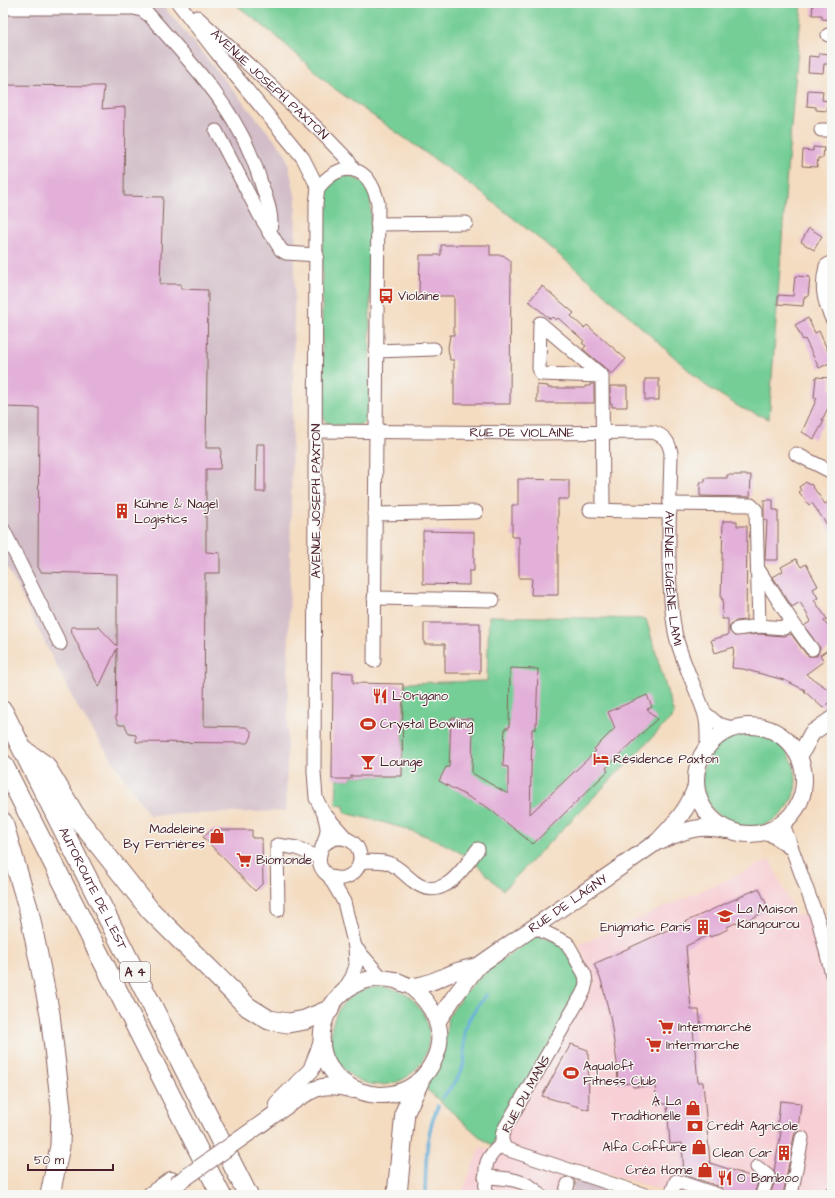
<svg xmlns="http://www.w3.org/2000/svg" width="835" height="1198" font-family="'Architects Daughter',sans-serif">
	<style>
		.built { fill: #f7cfd4 }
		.industrial { fill: #d2bdc8 }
		.green { fill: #75ce95; stroke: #607660 }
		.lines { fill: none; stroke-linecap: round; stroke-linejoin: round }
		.stream { stroke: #5dacd7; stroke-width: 3.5 }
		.building { fill: #e3b0d9 }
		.minor-casing { stroke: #866160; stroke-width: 15 }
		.major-casing { stroke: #866160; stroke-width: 18 }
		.highway-casing { stroke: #866160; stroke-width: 21 }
		.minor { stroke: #fff; stroke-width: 13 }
		.major { stroke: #fff; stroke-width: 16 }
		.highway { stroke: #fff; stroke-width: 19 }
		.major-bridge-casing { stroke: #866160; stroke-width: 18; stroke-linecap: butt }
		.major-bridge { stroke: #fff; stroke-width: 16 }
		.labels { text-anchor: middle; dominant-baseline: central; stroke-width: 3; stroke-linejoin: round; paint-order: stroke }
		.shield { fill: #f6f6f2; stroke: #7e6067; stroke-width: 1 }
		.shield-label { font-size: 12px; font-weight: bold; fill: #4a1f2b }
		.street-label { font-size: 13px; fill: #4a1f2b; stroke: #f6f6f2 }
		.poi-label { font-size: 13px; fill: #4a1f2b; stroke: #f6f6f2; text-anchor: start }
	</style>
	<rect width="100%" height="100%" fill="#f6f6f2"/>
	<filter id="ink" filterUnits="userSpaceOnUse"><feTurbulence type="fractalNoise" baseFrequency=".025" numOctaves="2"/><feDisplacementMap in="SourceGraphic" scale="8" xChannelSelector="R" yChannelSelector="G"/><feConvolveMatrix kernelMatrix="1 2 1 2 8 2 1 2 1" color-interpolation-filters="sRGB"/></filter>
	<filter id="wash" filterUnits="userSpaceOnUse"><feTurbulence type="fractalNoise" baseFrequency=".012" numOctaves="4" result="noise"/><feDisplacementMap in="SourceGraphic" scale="16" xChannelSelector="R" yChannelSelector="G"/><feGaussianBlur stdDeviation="0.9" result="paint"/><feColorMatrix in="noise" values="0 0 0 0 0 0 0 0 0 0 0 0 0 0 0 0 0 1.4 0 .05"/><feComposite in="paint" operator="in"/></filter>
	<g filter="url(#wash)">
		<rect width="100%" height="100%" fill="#f4dcc1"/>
		<polygon class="built" points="770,860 796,915 832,918 832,1195 677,1195 566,1161 556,1195 461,1195 480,1147 499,1153 509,1130 594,981 579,945"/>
		<g class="industrial">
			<polygon points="3,3 161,3 286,154 296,199 286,811 149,815 76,705 3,559"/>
			<polygon points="578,1170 654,1195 570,1195"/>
		</g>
		<g class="green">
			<polygon points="234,3 802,3 787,171 769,419 741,408 705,385 588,279 547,245 474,187 335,89 276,36"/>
			<path d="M349,176L363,182L371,193L369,414L366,421L360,425H331L326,422L322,414V201C328,184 332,178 349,176Z"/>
			<path d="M489,616L646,619L674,715L503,890C492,881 483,869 471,860C436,834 387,823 345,813L344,806L336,805L337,779H351V776H402L405,683L487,681Z"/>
			<circle cx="749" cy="780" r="47"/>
			<path d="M536,936C565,939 570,954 583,977L579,992L492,1145L481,1138L423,1086L446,1034L448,1017L466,991L484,973Z"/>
			<circle cx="380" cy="1036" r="49"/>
		</g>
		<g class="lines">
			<g class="stream">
				<path d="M442,1098C451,1087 462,1076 464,1061C466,1051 463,1040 465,1030C468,1017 478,1006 486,995"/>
				<path d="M425,1195C426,1164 425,1134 438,1106"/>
			</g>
		</g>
		<g id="blocks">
			<g class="building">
				<polygon points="813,3 828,3 828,9 832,10 832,20 822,19 822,15 812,15"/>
				<polygon points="819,53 830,54 829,64 824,64 823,73 808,72 809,56 819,57"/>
				<polygon points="3,85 104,86 102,109 125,107 124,196 163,197 160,284 181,284 181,289 208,290 206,448 221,448 220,469 206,469 206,552 220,553 220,573 205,573 204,726 246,727 251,731 252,735 250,740 247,743 136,742 136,735 129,734 125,725 119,725 116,719 117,648 99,687 72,633 71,627 99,627 117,646 117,574 41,572 38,567 39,408 3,407"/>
				<polygon points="808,90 823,91 822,100 828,101 827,111 816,110 816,107 807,106"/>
				<polygon points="813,147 824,148 823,158 818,158 817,167 802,166 803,150 813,151"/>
				<polygon points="809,228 822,236 814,250 801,242"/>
				<polygon points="441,245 490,245 490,255 503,255 511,261 510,404 454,404 454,360 450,360 448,348 450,335 454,335 454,296 419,296 420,255 441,255"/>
				<polygon points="795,276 810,277 808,297 804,297 803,306 778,304 778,295 793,296"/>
				<polygon points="542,286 574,313 571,316 584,328 587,325 626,359 612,374 583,349 586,346 582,343 584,341 558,318 556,320 552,317 550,319 529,301"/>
				<polygon points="808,318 815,333 819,331 832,360 832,362 819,368 805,339 803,340 795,325"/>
				<polygon points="816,377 831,378 830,388 832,389 831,402 822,420 824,421 814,439 802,432 817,398 814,398"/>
				<rect x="645" y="379" width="14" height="21"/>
				<polygon points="590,384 594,384 594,403 537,403 537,385 548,386 548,388 585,388 585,386 590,386"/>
				<polygon points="610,386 627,386 627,407 612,407 612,403 610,403"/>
				<polygon points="257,444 265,444 265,492 256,492"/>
				<polygon points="727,475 751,475 750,497 700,496 700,482 705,482 705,478 727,478"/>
				<polygon points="518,479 569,480 569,499 558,499 558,595 531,595 532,578 519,578 519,537 512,537 512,505 518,505"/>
				<polygon points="806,482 809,485 811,484 825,504 828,502 832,508 832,532 812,503 809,505 799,492 801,491 799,487"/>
				<polygon points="764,500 773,500 773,510 778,510 778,560 765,560 767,520 764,520"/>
				<polygon points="723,521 737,521 737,526 747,526 746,620 736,621 730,626 729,630 734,636 759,634 783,636 791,634 806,654 809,656 817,656 820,648 804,626 811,621 800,602 792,607 773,577 783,571 781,567 796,559 801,567 806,564 818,586 813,589 818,598 814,600 827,619 824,621 832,632 832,647 820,655 824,661 806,674 832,692 832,699 823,708 804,691 805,690 784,680 743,669 732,668 734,647 715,653 711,640 728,635 728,619 722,619 723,599 721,599"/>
				<polygon points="423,531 474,532 474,571 469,571 469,585 423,584"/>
				<polygon points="424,623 480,623 480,673 445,673 445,644 424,644"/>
				<polygon points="510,668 538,669 536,729 532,729 530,814 596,751 594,749 615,728 608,712 647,695 652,707 647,709 657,719 606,768 608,771 533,844 487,807 439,781 446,767 449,767 451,718 473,719 472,773 508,794 508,767 503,766 505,728 509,728"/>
				<polygon points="333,672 353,673 353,683 403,684 402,776 351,776 351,779 332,779"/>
				<polygon points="212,830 252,830 252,838 262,838 263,883 255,891 203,837"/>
				<polygon points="759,888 769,910 747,920 746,918 727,927 728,929 720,933 710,937 709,935 686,946 691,1010 699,1010 701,1028 693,1029 698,1082 703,1082 710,1163 759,1179 754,1195 735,1195 725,1192 721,1187 684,1175 682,1143 670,1144 667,1104 657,1104 655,1086 633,1087 632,1083 618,1084 617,1062 610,1016 601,980 594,964"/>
				<polygon points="571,1044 588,1050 589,1110 542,1096"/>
				<polygon points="780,1101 801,1103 798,1131 795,1133 794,1136 783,1195 770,1195 776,1178 774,1171 781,1132 777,1131"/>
			</g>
		</g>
	</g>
	<g filter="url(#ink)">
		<use href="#blocks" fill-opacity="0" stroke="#866160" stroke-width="1"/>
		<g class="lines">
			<defs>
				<g id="minor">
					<polyline points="178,3 216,52 303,158 318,188 316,203 314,772 316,798 323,812 347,839"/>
					<path d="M3,8H134L142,10L150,16C182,53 217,89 240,132C250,150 257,169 263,189C268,203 274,219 269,233"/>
					<path id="s1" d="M197,17L319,130L348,160L354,170"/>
					<polyline points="828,35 832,35"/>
					<polyline points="821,130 832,130"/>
					<polyline points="216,131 260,216 281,250 286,253 317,255"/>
					<path d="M318,188C343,158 369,165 378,203L374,661"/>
					<polyline points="377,224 466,223"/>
					<path d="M832,262L826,266C821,286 823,300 832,319"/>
					<polyline points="376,351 434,349"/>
					<polyline points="602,376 541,374 539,368 540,323 602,376 603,510"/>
					<path id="s2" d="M316,431L533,433L653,432C665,436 669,442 671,453C670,512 665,574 675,632C681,661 695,685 704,712C708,722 707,735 707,745"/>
					<polyline points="796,454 832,472"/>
					<polyline points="670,504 751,505 756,510 759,626"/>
					<polyline points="590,510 670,512"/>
					<polyline points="375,514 476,512"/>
					<polyline points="3,529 60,644"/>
					<path d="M758,569C776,596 792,624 812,649"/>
					<polyline points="374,598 493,600"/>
					<polyline points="737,629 759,626 784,628 791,623"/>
					<polyline points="705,713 718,724 732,728"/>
					<polyline points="783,824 819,923 832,975"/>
					<polyline points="767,832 790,848"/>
					<path d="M324,845C336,833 359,837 360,857C361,880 328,887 320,865C316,852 327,842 327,829C327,825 325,819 324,814"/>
					<path d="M360,861C368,862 380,860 388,863C398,866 405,875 413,881C442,904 462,870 478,849"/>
					<polyline points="329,876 344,902 355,947 356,965 352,977 343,991"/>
					<polyline points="278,910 277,845 297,848 319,858"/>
					<path d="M534,927L567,943L585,975L586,983L584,991L506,1126C501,1134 500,1141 506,1149L645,1195"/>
					<polyline points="355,947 382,978"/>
					<polyline points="757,1167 768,1176 762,1195"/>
					<path d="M485,1177C504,1178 528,1179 540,1195"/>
					<path d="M484,1195C491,1170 476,1166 502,1144"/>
					<polyline points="565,1195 568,1184"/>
					<polyline points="671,1195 676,1181 718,1195"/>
					<polyline points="791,1195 802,1138"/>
					<polyline points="831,1195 832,1193"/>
				</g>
				<g id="major">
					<circle cx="750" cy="780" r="54"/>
					<polyline points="799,757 812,733 832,719"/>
					<path d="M662,840C687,830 698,824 726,830"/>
					<path d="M410,986C433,1004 448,1031 434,1060C403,1126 305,1090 324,1022C329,1006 339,993 354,985C366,978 382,977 395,980C401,982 406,986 412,986C427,986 441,977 455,972C462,969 470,968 478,966"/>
					<path id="s3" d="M437,1022L454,997L478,966L658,841C675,823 688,810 696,786"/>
					<polyline points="277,1104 311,1070 322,1042"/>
					<path d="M257,1127C271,1117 306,1090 322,1087C333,1085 343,1087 353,1090"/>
					<polyline points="150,1195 171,1180"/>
				</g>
				<g id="highway">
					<path id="s4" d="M3,711L248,1195"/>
					<polyline points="25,751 45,765 75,815 150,910 248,1007 269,1020 288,1023 305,1020 329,1010"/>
					<polyline points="3,764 221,1195"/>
					<polyline points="3,822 29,911 50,1014 61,1108 60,1146 50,1195"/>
					<polyline points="397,1195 405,1112 419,1082"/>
				</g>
			</defs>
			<use href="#minor" class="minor-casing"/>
			<use href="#major" class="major-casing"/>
			<use href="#highway" class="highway-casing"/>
			<use href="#minor" class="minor"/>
			<use href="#major" class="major"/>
			<use href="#highway" class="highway"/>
			<defs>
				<polyline id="major-bridge" points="175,1185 257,1127"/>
			</defs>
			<use href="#major-bridge" class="major-bridge-casing"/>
			<use href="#major-bridge" class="major-bridge"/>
		</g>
	</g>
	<defs>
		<symbol id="bus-bare" viewBox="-9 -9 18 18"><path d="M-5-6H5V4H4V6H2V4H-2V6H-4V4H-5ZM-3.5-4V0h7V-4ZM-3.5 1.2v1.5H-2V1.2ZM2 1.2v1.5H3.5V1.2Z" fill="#c8321e" stroke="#f6f6f2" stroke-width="2.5" paint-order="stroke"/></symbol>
		<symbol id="building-bare" viewBox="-9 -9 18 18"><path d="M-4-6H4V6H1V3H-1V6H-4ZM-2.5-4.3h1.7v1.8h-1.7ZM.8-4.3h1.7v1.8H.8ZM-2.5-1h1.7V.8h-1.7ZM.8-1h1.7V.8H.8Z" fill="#c8321e" stroke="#f6f6f2" stroke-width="2.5" paint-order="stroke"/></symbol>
		<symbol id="restaurant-bare" viewBox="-9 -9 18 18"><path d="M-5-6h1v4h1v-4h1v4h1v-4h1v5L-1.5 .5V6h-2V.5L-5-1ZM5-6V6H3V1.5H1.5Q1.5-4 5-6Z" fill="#c8321e" stroke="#f6f6f2" stroke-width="2.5" paint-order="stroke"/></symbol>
		<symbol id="stadium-bare" viewBox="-9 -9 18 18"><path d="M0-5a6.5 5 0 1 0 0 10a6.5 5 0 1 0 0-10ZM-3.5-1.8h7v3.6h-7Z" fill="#c8321e" stroke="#f6f6f2" stroke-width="2.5" paint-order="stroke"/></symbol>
		<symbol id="hotel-bare" viewBox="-9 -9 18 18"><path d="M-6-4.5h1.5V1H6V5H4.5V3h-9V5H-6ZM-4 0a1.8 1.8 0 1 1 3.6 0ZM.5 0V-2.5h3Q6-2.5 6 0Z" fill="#c8321e" stroke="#f6f6f2" stroke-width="2.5" paint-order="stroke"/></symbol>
		<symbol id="bar-bare" viewBox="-9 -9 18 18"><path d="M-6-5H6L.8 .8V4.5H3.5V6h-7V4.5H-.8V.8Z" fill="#c8321e" stroke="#f6f6f2" stroke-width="2.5" paint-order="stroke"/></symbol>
		<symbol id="shop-bare" viewBox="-9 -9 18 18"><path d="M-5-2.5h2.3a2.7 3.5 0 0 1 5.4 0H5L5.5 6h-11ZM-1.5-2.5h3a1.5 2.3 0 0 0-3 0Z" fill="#c8321e" stroke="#f6f6f2" stroke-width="2.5" paint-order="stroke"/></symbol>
		<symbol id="supermarket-bare" viewBox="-9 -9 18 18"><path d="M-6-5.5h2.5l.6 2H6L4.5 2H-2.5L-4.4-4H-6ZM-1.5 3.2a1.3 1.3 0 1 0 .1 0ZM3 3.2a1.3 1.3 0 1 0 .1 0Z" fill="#c8321e" stroke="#f6f6f2" stroke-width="2.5" paint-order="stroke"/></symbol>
		<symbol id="school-bare" viewBox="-9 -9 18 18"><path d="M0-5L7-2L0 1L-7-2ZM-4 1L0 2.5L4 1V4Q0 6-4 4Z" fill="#c8321e" stroke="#f6f6f2" stroke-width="2.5" paint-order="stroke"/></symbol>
		<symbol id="bank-bare" viewBox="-9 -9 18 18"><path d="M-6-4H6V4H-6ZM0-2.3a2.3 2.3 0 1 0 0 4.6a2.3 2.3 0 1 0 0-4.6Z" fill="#c8321e" stroke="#f6f6f2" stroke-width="2.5" paint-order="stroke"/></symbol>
	</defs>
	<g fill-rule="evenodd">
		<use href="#bus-bare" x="375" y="285" width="22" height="22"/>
		<use href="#building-bare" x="111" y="500" width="22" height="22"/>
		<use href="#restaurant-bare" x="369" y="685" width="22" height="22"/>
		<use href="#stadium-bare" x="357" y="713" width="22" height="22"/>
		<use href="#hotel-bare" x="590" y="748" width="22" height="22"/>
		<use href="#bar-bare" x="357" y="751" width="22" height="22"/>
		<use href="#shop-bare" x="206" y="825" width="22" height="22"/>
		<use href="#supermarket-bare" x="233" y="849" width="22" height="22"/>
		<use href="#school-bare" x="714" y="905" width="22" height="22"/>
		<use href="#building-bare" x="692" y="916" width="22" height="22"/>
		<use href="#supermarket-bare" x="655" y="1016" width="22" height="22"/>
		<use href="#supermarket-bare" x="643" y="1034" width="22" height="22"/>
		<use href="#stadium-bare" x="560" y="1062" width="22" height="22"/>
		<use href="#shop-bare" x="682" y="1097" width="22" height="22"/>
		<use href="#bank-bare" x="684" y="1115" width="22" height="22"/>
		<use href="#shop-bare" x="688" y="1136" width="22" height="22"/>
		<use href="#building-bare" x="773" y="1142" width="22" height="22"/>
		<use href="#shop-bare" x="694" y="1159" width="22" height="22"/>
		<use href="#restaurant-bare" x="714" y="1167" width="22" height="22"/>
	</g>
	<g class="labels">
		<rect class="shield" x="120" y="962" width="30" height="20" rx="3"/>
		<g class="shield-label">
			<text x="135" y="972">A 4</text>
		</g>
		<g class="street-label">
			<text stroke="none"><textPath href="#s1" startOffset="99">AVENUE JOSEPH PAXTON</textPath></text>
			<text stroke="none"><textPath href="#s2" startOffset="206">RUE DE VIOLAINE</textPath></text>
			<text transform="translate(316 501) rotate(-90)">AVENUE JOSEPH PAXTON</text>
			<text stroke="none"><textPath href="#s2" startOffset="492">AVENUE EUGÈNE LAMI</textPath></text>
			<text stroke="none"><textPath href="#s4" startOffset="199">AUTOROUTE DE L’EST</textPath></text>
			<text stroke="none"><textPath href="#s3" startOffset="179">RUE DE LAGNY</textPath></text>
			<text transform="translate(526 1094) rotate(-61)">RUE DU MANS</text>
		</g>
		<g class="poi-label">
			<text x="398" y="296">Violaine</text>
			<text x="134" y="504">Kühne &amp; Nagel<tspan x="134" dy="15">Logistics</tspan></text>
			<text x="392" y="696">L'Origano</text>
			<text x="380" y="724">Crystal Bowling</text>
			<text x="613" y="759">Résidence Paxton</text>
			<text x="380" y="762">Lounge</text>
			<text x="205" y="829" text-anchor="end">Madeleine<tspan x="205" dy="15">By Ferrières</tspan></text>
			<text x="256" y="860">Biomonde</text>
			<text x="737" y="909">La Maison<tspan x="737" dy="15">Kangourou</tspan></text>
			<text x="691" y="927" text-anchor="end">Enigmatic Paris</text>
			<text x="678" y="1027">Intermarché</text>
			<text x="666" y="1045">Intermarche</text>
			<text x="583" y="1066">Aqualoft<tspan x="583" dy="15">Fitness Club</tspan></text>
			<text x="681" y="1101" text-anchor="end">À La<tspan x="681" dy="15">Traditionelle</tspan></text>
			<text x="707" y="1126">Crédit Agricole</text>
			<text x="687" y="1147" text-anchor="end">Alfa Coiffure</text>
			<text x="772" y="1153" text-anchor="end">Clean Car</text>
			<text x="693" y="1170" text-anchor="end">Créa Home</text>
			<text x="737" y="1178">O Bamboo</text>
		</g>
	</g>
	<rect width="835" height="1198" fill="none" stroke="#f6f6f2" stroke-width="16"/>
	<path d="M28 1164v6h85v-6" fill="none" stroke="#4a1f2b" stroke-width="2"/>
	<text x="34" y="1164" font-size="12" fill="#4a1f2b" stroke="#f6f6f2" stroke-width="3" paint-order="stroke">50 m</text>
</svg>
